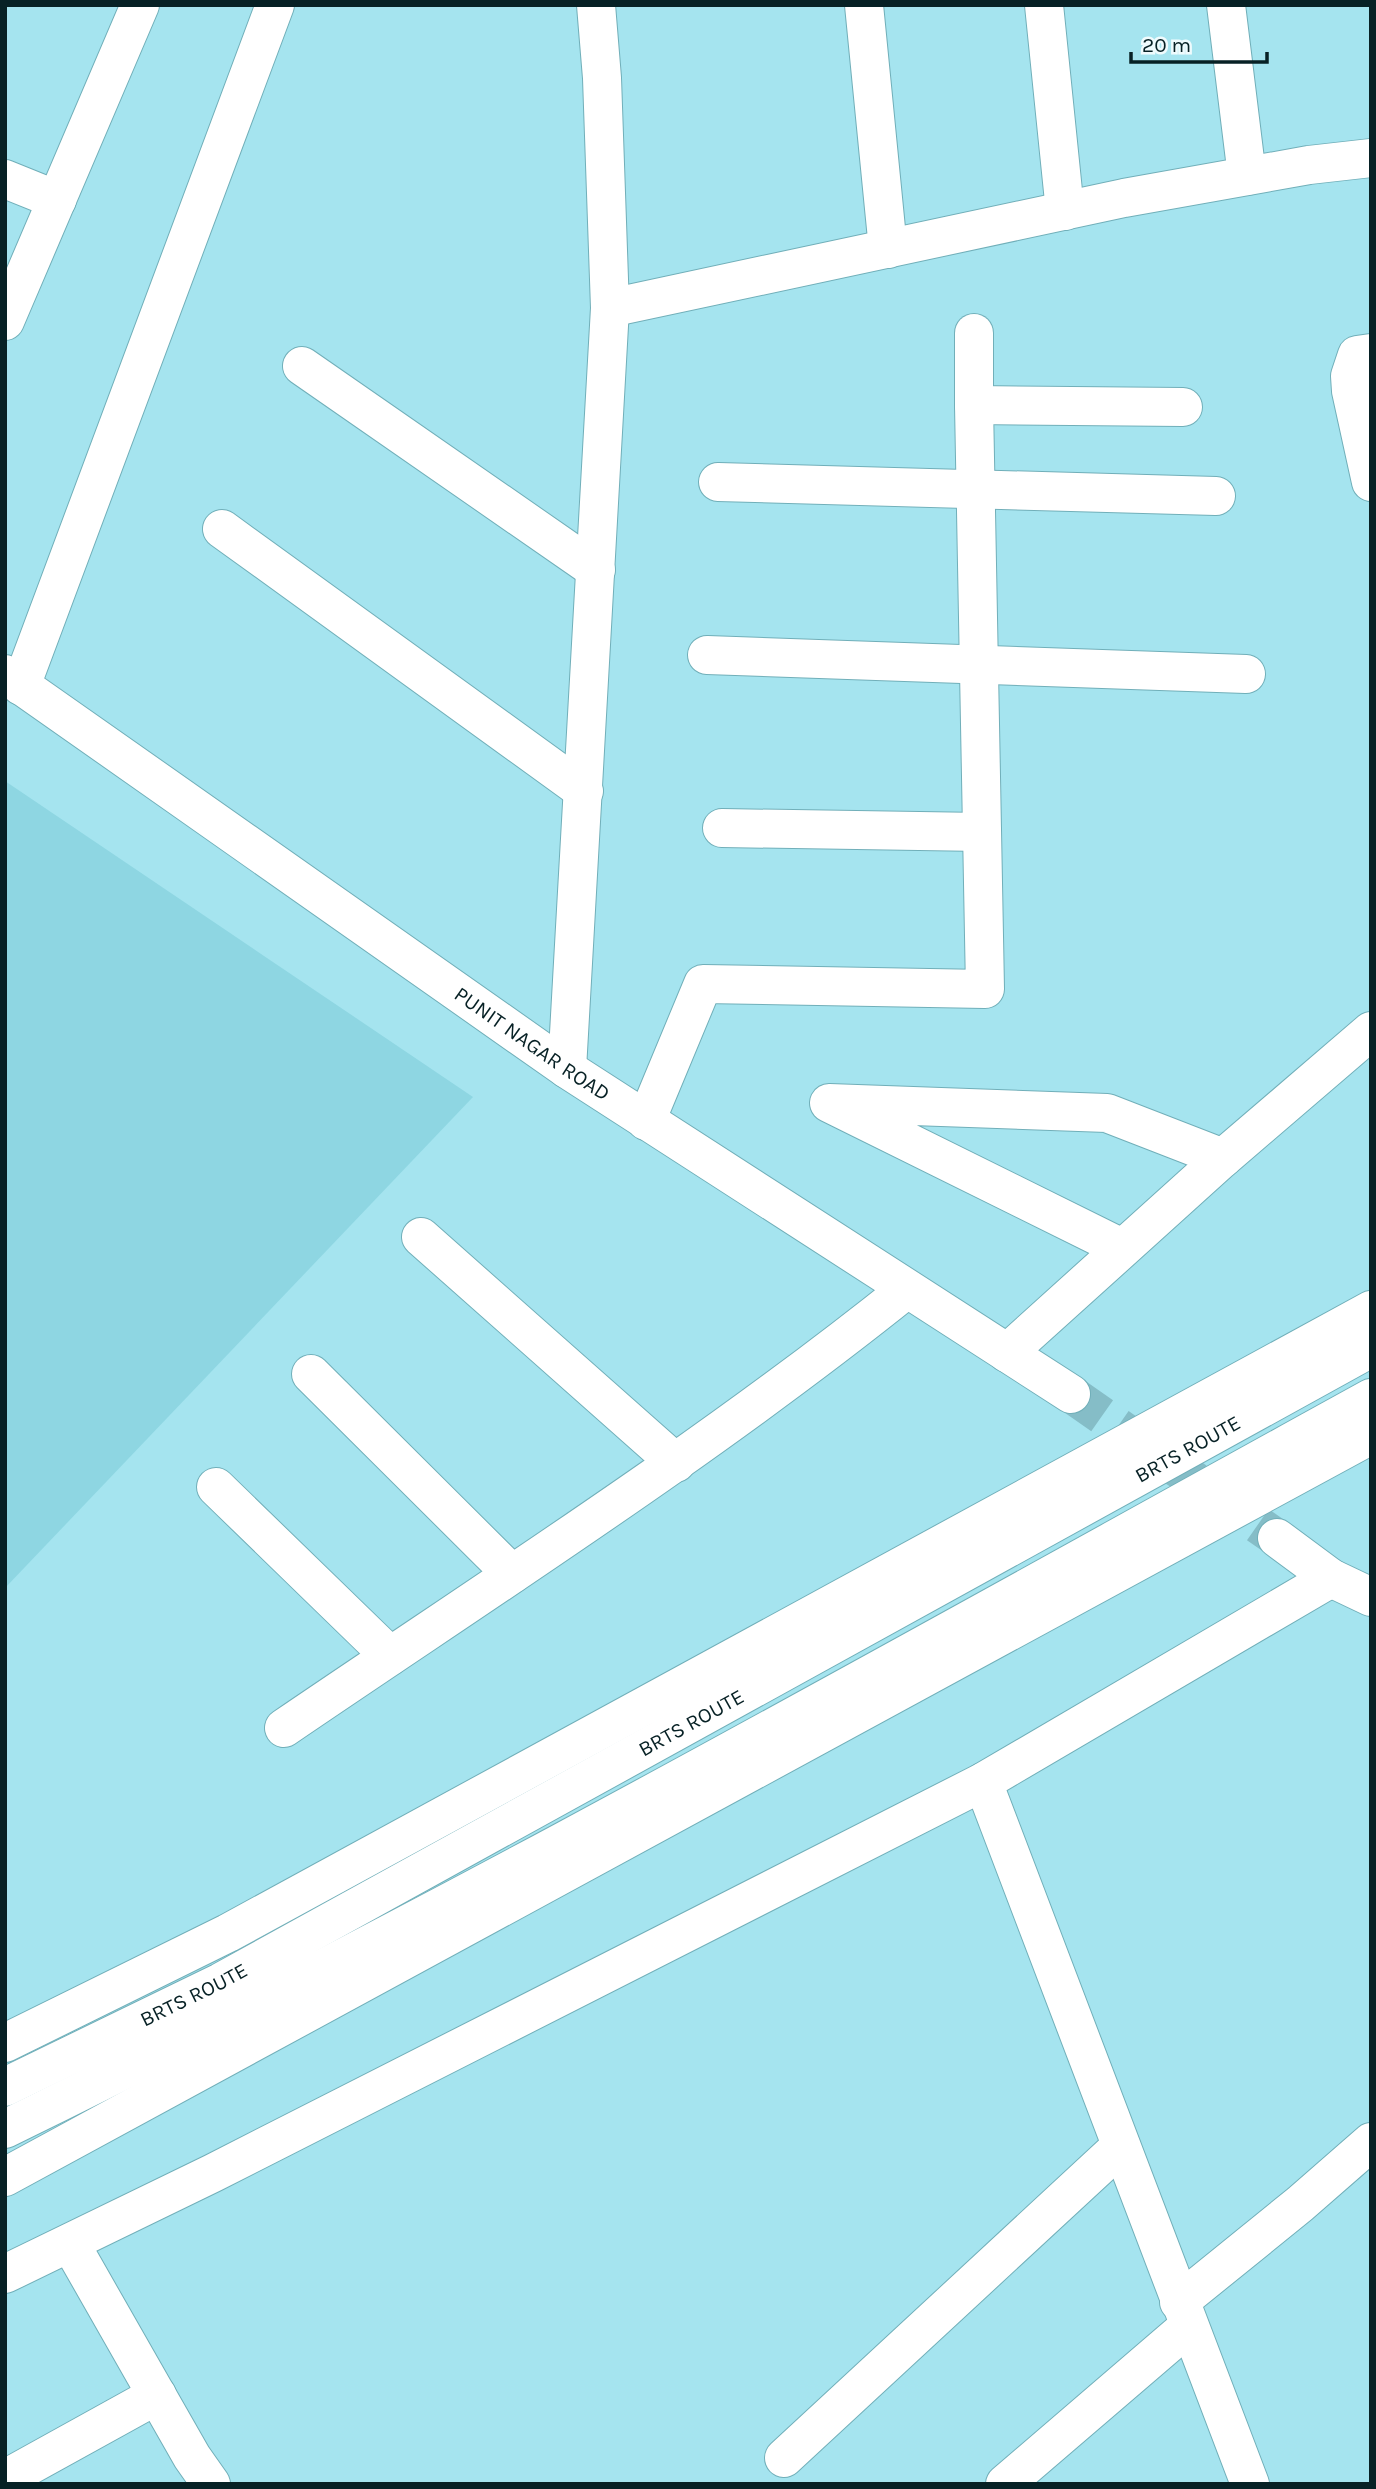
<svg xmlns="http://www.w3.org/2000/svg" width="1376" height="2489" font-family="Karla,sans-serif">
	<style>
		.built { fill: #8ed6e2 }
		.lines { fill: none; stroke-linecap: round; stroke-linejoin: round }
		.minor-tunnel { stroke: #85bdc7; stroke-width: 38; stroke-dasharray: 38 19; stroke-linecap: butt }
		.minor-casing { stroke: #71afb9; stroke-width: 40 }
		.major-casing { stroke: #71afb9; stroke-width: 40 }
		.minor { stroke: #fff; stroke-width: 38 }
		.major { stroke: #fff; stroke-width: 38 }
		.labels { text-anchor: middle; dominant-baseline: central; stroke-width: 5; stroke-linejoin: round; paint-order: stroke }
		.street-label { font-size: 21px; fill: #072125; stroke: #effbfd }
	</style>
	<rect width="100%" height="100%" fill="#a5e4ef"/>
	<polygon class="built" points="5,781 473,1097 5,1588"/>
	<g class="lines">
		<polyline class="minor-tunnel" points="1071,1394 1277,1538"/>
		<defs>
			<g id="minor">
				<polyline points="864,5 888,249"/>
				<polyline points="1044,5 1065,211"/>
				<polyline points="1226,5 1247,176"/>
				<polyline points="5,179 57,200"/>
				<polyline points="610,308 1124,198 1309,165 1371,158"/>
				<polyline points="5,321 140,5"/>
				<polyline points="1371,353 1357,355 1350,376 1351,391 1371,482"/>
				<polyline points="302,366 596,570"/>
				<polyline points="974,405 974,333"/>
				<polyline points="718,482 1216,496"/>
				<polyline points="222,529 584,791"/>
				<polyline points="707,655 1246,674"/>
				<path id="s1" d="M5,674L567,1069L1071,1394"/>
				<polyline points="21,686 275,5"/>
				<polyline points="722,828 982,832"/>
				<polyline points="567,1069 610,308 602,78 596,5"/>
				<polyline points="646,1121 703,984 985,989 974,405 1183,407"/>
				<polyline points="421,1237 676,1463"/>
				<polyline points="1122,1248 829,1103 1107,1113 1223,1158"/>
				<polyline points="1007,1353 1223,1158 1371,1031"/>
				<polyline points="311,1374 512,1574"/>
				<polyline points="216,1487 390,1656"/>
				<polyline points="1277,1538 1331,1578 1371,1597"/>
				<path d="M284,1728C494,1585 709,1448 907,1289"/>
				<polyline points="983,1782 1250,2484"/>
				<path id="s2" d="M5,2087L221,1982L1371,1348"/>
				<path d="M5,2129C469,1902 918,1647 1371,1398"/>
				<polyline points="70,2243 192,2457 211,2484"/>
				<polyline points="5,2274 213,2173 983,1782 1331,1578"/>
				<polyline points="1179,2302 1300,2204 1371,2142"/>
				<polyline points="784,2458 1121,2146"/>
				<polyline points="5,2479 157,2395"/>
				<polyline points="1005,2484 1189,2326"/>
			</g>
			<g id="major">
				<polyline points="5,2043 228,1933 1371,1310"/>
				<polyline points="5,2177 1371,1435"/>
			</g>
		</defs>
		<use href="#minor" class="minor-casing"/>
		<use href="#major" class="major-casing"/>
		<use href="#minor" class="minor"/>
		<use href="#major" class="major"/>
	</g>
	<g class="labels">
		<g class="street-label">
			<text stroke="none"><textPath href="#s1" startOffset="644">PUNIT NAGAR ROAD</textPath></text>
			<text stroke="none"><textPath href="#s2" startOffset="1344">BRTS ROUTE</textPath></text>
			<text stroke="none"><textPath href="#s2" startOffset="777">BRTS ROUTE</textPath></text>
			<text stroke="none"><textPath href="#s2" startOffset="210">BRTS ROUTE</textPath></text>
		</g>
	</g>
	<rect width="1376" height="2489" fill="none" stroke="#072125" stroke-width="14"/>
	<path d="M1131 52v10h136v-10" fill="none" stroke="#072125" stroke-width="3.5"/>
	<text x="1142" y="52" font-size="21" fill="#072125" stroke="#effbfd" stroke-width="5" paint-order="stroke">20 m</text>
</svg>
